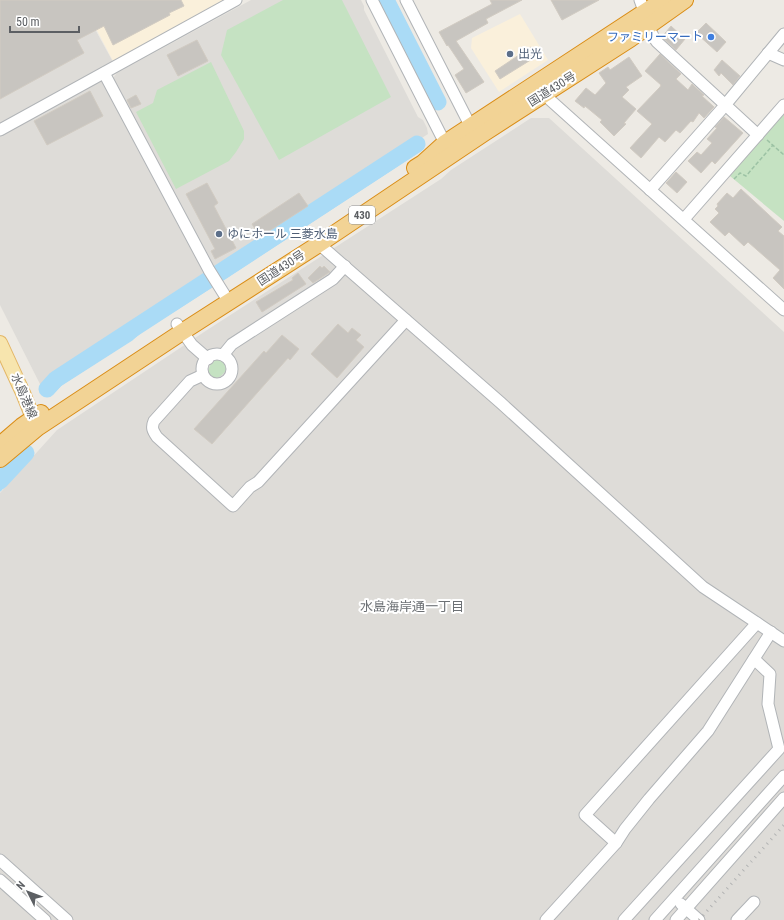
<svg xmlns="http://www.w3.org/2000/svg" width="784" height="920" font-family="'Roboto Condensed','Noto Sans JP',sans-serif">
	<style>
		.commercial { fill: #faf0db }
		.industrial { fill: #dedcd8 }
		.green { fill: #c5e2c2 }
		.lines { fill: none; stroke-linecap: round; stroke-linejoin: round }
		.stream { stroke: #aadbf6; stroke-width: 3 }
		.river { stroke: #aadbf6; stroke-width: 17 }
		.building { fill: #c8c5c0; stroke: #d1cbc2 }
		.minor-casing { stroke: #b1b4b7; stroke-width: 13 }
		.major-casing { stroke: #e3b666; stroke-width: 16 }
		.highway-casing { stroke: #da8d16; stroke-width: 18 }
		.path { stroke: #9cc2a4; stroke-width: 1.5; stroke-dasharray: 4 2; stroke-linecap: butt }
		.minor { stroke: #fff; stroke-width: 11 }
		.major { stroke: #f7e5ae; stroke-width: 14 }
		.highway { stroke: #f2d395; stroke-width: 16 }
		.rail { stroke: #b2b3b3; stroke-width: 3; stroke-dasharray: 1 5; stroke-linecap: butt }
		.shop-dot { fill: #3f7fe0; stroke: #fff; stroke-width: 1.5 }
		.service-dot { fill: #5c6f8a; stroke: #fff; stroke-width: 1.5 }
		.labels { text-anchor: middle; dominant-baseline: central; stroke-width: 4; stroke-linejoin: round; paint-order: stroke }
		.shield { fill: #fff; stroke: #8d8f92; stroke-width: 1 }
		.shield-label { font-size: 11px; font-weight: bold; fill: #5c5f63 }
		.shop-label { font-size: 12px; fill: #366cbe; stroke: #fff; text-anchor: end }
		.service-label { font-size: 12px; fill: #4e5e75; stroke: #fff; text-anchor: start }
		.street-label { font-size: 12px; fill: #5c5f63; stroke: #fff }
		.neighbourhood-label { font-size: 13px; fill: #6d7175; stroke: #fff }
	</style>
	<rect width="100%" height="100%" fill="#edeae4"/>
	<g class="commercial">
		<polygon points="81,0 224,0 113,61"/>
		<polygon points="520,14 548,60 499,92 471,48 472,38"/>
	</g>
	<g class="industrial">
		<polygon points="0,0 79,0 113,62 99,70 207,276 54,375 42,388 0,305"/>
		<polygon points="251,0 361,0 364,6 364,10 418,117 423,120 427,128 428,134 215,271 113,78 117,73"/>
		<polygon points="531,118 549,118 784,332 784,920 0,920 0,493 57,430 204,332 441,179 451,170"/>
	</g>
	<g class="green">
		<polygon points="283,0 342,0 391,97 279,160 221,55 227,30"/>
		<polygon points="211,62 244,131 244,139 236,152 229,161 176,189 136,112 153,103 157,90"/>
		<polygon points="784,112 784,221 730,176"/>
		<path d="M218,359H222L225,362L226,370C221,378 212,383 208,371L211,363Z"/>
	</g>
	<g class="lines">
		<g class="stream">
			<polyline points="392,0 442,100"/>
			<polyline points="220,281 420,150"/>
			<polyline points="53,392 60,385 132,339 141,331 215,284"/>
			<polyline points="0,490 31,454"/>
		</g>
		<g class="river">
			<polyline points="386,0 438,102"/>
			<polyline points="47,389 56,379 417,144"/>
			<polyline points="0,481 26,453"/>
		</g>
	</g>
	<g class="building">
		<polygon points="0,0 181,0 184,6 169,13 170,15 113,45 104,26 77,40 84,53 0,99"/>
		<polygon points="490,0 522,0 486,19 488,23 456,41 484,82 466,93 455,75 464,69 448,45 447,46 439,32 492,4"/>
		<polygon points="551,0 599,0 562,20"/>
		<polygon points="706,23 726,42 717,52 696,33"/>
		<polygon points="671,26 685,39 676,50 662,37"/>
		<polygon points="197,40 208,61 178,76 167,55"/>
		<polygon points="531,47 537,56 500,79 495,71"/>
		<polygon points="660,54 681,74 676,79 688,90 692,84 704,95 702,96 714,107 704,118 699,113 693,122 691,121 680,133 676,130 665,142 659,137 641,158 630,148 652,124 637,111 660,87 661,85 645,71"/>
		<polygon points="629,57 642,76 626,87 629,90 622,97 636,109 624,123 626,124 614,136 600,122 602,120 585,106 584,108 575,101 586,88 595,95 606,83 599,73 608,67 610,70"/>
		<polygon points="722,60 740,76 733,85 721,73 719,76 714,70"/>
		<polygon points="90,91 103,116 47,145 34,121"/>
		<polygon points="136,95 141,104 131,108 127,100"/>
		<polygon points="724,117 743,133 715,164 712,161 701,173 688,161 697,152 701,155 712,143 707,139 717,128 715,127"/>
		<polygon points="676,172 687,182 677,193 666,183"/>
		<polygon points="207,183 218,203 214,206 236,248 215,259 211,251 215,249 186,194"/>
		<polygon points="741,189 782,227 778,231 784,236 784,289 773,278 780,270 748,242 744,246 729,232 725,236 710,222 719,213 715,209 718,206 717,204 727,193 733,198"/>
		<polygon points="299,193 308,206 260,237 252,224"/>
		<polygon points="320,266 322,268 324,266 330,272 313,283 308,278"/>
		<polygon points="298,273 306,284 262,312 256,302 293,280 292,278"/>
		<polygon points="338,324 348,333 352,328 361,335 356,340 364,347 337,378 311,354"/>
		<polygon points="282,335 299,349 290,360 288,358 212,444 194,429 264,351 266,353"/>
	</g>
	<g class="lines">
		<defs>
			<g id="minor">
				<polyline points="372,0 448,149"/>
				<polyline points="406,0 473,131"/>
				<path d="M640,0C646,15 647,30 657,42L758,135"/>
				<polyline points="768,53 784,60"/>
				<polyline points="104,73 209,270 229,302"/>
				<polyline points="539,90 784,310"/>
				<polyline points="0,130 236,0"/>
				<polyline points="650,190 721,110 784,34"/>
				<polyline points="684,219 784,105"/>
				<polyline points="313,235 319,244 501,403 703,587 784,641"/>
				<polyline points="177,324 192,345 208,359"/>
				<circle cx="217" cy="369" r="15"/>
				<polyline points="223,355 232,344 333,279 345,266"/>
				<path d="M203,375L190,381L154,421C151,428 153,431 157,437L233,506L250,487L258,482L406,320"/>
				<polyline points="616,843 585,815 757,623"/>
				<polyline points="0,860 67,920"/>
				<polyline points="0,880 45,920"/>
				<polyline points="681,904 699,920"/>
				<polyline points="546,920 616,843 625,829 649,799 708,731 771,632"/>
				<polyline points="624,920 779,749 768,704 770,674 754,659"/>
				<polyline points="655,920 784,776"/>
				<polyline points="676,920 784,798"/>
				<polyline points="737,920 754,902"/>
			</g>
			<polyline id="major" points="0,343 23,393 37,428"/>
			<g id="highway">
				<polyline points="415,168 423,163 445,143 663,0"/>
				<polyline points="0,445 22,426 41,413"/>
				<polyline points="0,459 37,428 182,332 319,244 484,133 630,39 685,0"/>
			</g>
		</defs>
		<use href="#minor" class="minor-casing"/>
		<use href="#major" class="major-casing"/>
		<use href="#highway" class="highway-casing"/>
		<g class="path">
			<polyline points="767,140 784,155"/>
			<polyline points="734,179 740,173 746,176 773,145"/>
		</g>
		<use href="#minor" class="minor"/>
		<use href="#major" class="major"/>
		<use href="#highway" class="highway"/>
		<polyline class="rail" points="699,920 784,825"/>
	</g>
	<circle class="shop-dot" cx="711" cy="37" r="4"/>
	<g class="service-dot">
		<circle cx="510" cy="54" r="4"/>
		<circle cx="219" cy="234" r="4"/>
	</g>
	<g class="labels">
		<rect class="shield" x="349" y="206" width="26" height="18" rx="3"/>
		<g class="shield-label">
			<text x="362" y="215">430</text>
		</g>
		<g class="shop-label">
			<text x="703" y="37">ファミリーマート</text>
		</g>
		<g class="service-label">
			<text x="518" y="54">出光</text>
			<text x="227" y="234">ゆにホール 三菱水島</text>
		</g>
		<g class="street-label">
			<text transform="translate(552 89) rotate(-32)">国道430号</text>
			<text transform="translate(281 268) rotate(-33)">国道430号</text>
			<text transform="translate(24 396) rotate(67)">水島港線</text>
		</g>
		<g class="neighbourhood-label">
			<text x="412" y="606">水島海岸通一丁目</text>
		</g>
	</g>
	<g transform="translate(28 892) rotate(312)" stroke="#ffffff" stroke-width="3" paint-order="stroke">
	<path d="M0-3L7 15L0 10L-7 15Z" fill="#5c5f63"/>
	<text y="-6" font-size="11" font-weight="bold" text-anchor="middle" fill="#5c5f63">N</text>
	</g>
	<path d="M10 26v6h69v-6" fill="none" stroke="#5c5f63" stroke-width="2"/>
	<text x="16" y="26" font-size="12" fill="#5c5f63" stroke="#ffffff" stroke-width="3" paint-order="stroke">50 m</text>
</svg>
